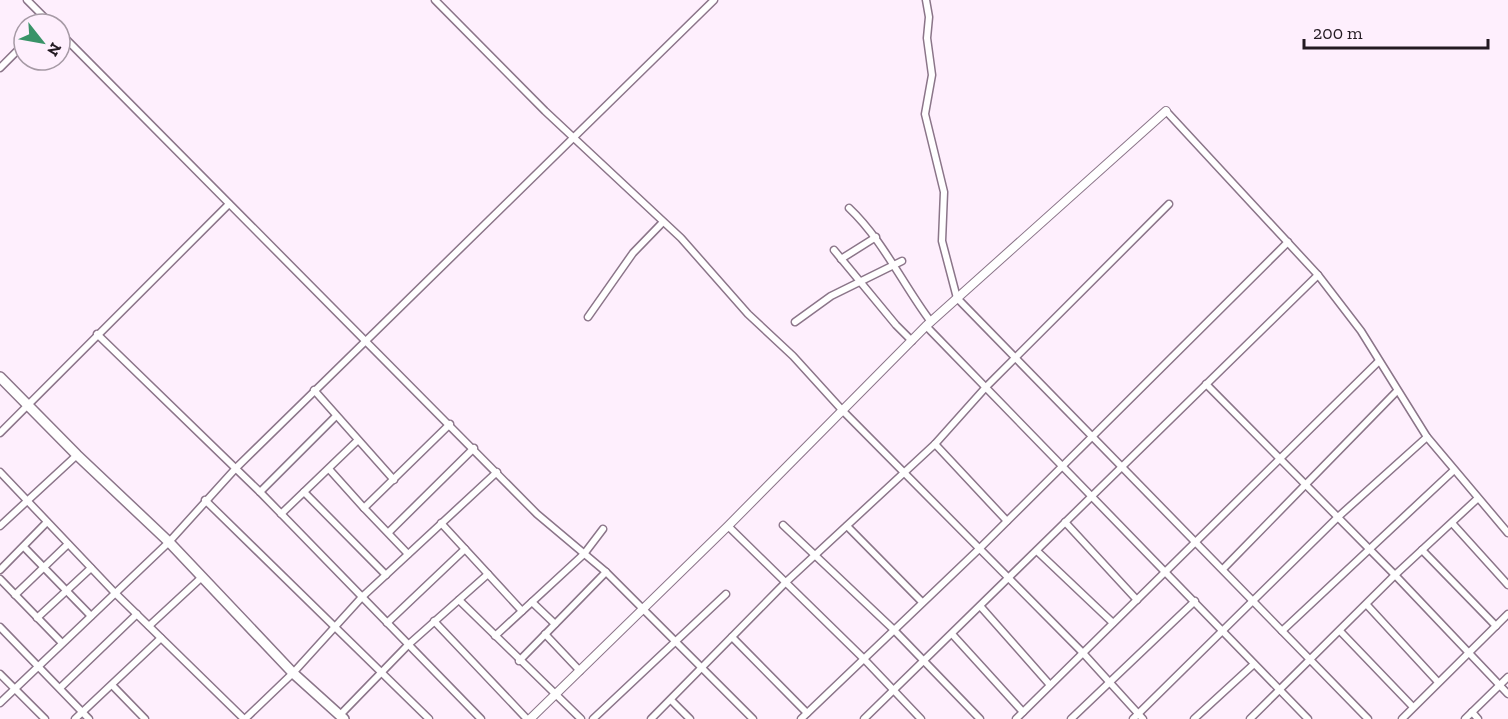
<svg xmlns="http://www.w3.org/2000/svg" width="1508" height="719" font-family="'Zilla Slab',serif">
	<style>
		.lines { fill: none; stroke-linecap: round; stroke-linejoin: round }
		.minor-casing { stroke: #8b7589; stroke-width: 9 }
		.tertiary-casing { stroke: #8b7589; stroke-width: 10 }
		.primary-casing { stroke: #8b7589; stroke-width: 12 }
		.minor { stroke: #fff; stroke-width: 6 }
		.tertiary { stroke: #fff; stroke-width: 8 }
		.primary { stroke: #fff; stroke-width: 9 }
	</style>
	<rect width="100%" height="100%" fill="#feeffd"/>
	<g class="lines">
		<defs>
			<g id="minor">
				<polyline points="27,0 51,24"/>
				<polyline points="435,0 545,111 681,238 748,314 793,356 843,411 1083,653 1143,719"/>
				<polyline points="926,0 929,17 927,38 932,75 925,114 944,192 942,241 957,298 1368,719"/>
				<polyline points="60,33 537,514 606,572 753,719"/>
				<polyline points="0,68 24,44"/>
				<polyline points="1166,111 1318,275"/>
				<path d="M849,208C883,240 903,285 931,322"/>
				<polyline points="834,250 896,325 912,341"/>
				<polyline points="841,259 876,237"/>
				<polyline points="588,317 633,253 663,222"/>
				<polyline points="795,322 831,296 902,261"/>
				<polyline points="926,326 1308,719"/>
				<polyline points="97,334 260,492 481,719"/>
				<polyline points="1206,384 1395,575 1508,694"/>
				<polyline points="314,390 394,480"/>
				<polyline points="0,433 229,204"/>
				<polyline points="935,444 1007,521"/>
				<polyline points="329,469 364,508"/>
				<polyline points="0,472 115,593 244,719"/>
				<polyline points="260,492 336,416"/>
				<polyline points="304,492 386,575"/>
				<polyline points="205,500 429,719"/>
				<polyline points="281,514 358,440"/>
				<polyline points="1065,522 1137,600"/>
				<polyline points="441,523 522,611"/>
				<polyline points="1452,523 1508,585"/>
				<polyline points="783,525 893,629 980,719"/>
				<polyline points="0,526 77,455"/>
				<polyline points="728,526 863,658 921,719"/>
				<polyline points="847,526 922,602"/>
				<polyline points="389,532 474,448"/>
				<polyline points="24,547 91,616"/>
				<polyline points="1422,550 1496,626"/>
				<polyline points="1037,551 1113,623"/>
				<polyline points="408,554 364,508 450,424"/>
				<polyline points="1223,569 1397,391"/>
				<polyline points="0,570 47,522"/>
				<polyline points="0,579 62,643"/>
				<polyline points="15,595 68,544"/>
				<polyline points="459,600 581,719"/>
				<polyline points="532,602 555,624"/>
				<polyline points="1367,605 1438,682"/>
				<polyline points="981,607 1050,685"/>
				<polyline points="37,618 91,568"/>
				<polyline points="434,621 527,719"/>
				<polyline points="387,623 465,549"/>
				<polyline points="149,626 202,577"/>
				<polyline points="0,627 89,719"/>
				<polyline points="1282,631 1453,471"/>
				<polyline points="1340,631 1413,707"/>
				<polyline points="545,634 580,671"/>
				<polyline points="952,634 1023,712"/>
				<polyline points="495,636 584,554 603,529"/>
				<polyline points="732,637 807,713"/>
				<polyline points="519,661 606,572"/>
				<polyline points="0,674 45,719"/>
				<polyline points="112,685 145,719"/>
				<polyline points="60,688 137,614"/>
				<polyline points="671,700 690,719"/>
				<polyline points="0,703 169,542 236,468 714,0"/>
				<polyline points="1472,712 1478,719"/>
				<polyline points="340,715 408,645 488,574"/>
				<polyline points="75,719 161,638"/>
				<polyline points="245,719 293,673 362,597 497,472"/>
				<polyline points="593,719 726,594"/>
				<polyline points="651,719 786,582 935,444 986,387 1169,204"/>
				<polyline points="801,719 979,549 1288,242"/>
				<polyline points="864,719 1318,275 1361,331 1427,437 1508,533"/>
				<polyline points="1016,719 1379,361"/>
				<polyline points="1071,719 1195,601"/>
				<polyline points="1133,719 1338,517 1427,437"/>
				<polyline points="1194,719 1254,664"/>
				<polyline points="1250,719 1395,575 1477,499"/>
				<polyline points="1402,719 1508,614"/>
				<polyline points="1465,719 1508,677"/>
			</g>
			<polyline id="tertiary" points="530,719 728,526 926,326 1166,111"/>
			<polyline id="primary" points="0,377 77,455 169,542 293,673 344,719"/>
		</defs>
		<use href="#minor" class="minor-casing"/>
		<use href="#tertiary" class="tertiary-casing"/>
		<use href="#primary" class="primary-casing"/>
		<use href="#minor" class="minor"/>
		<use href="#tertiary" class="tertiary"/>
		<use href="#primary" class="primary"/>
	</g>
	<g transform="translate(42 42) rotate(121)"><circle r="28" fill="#feeffd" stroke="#a69aa5" stroke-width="1.5"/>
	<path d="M0-4.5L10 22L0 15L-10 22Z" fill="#399368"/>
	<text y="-9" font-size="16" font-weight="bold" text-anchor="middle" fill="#231a22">N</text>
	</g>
	<path d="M1304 39v9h184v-9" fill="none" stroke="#231a22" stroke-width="3"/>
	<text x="1313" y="39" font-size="18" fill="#231a22" stroke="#feeffd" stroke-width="4.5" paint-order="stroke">200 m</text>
</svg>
